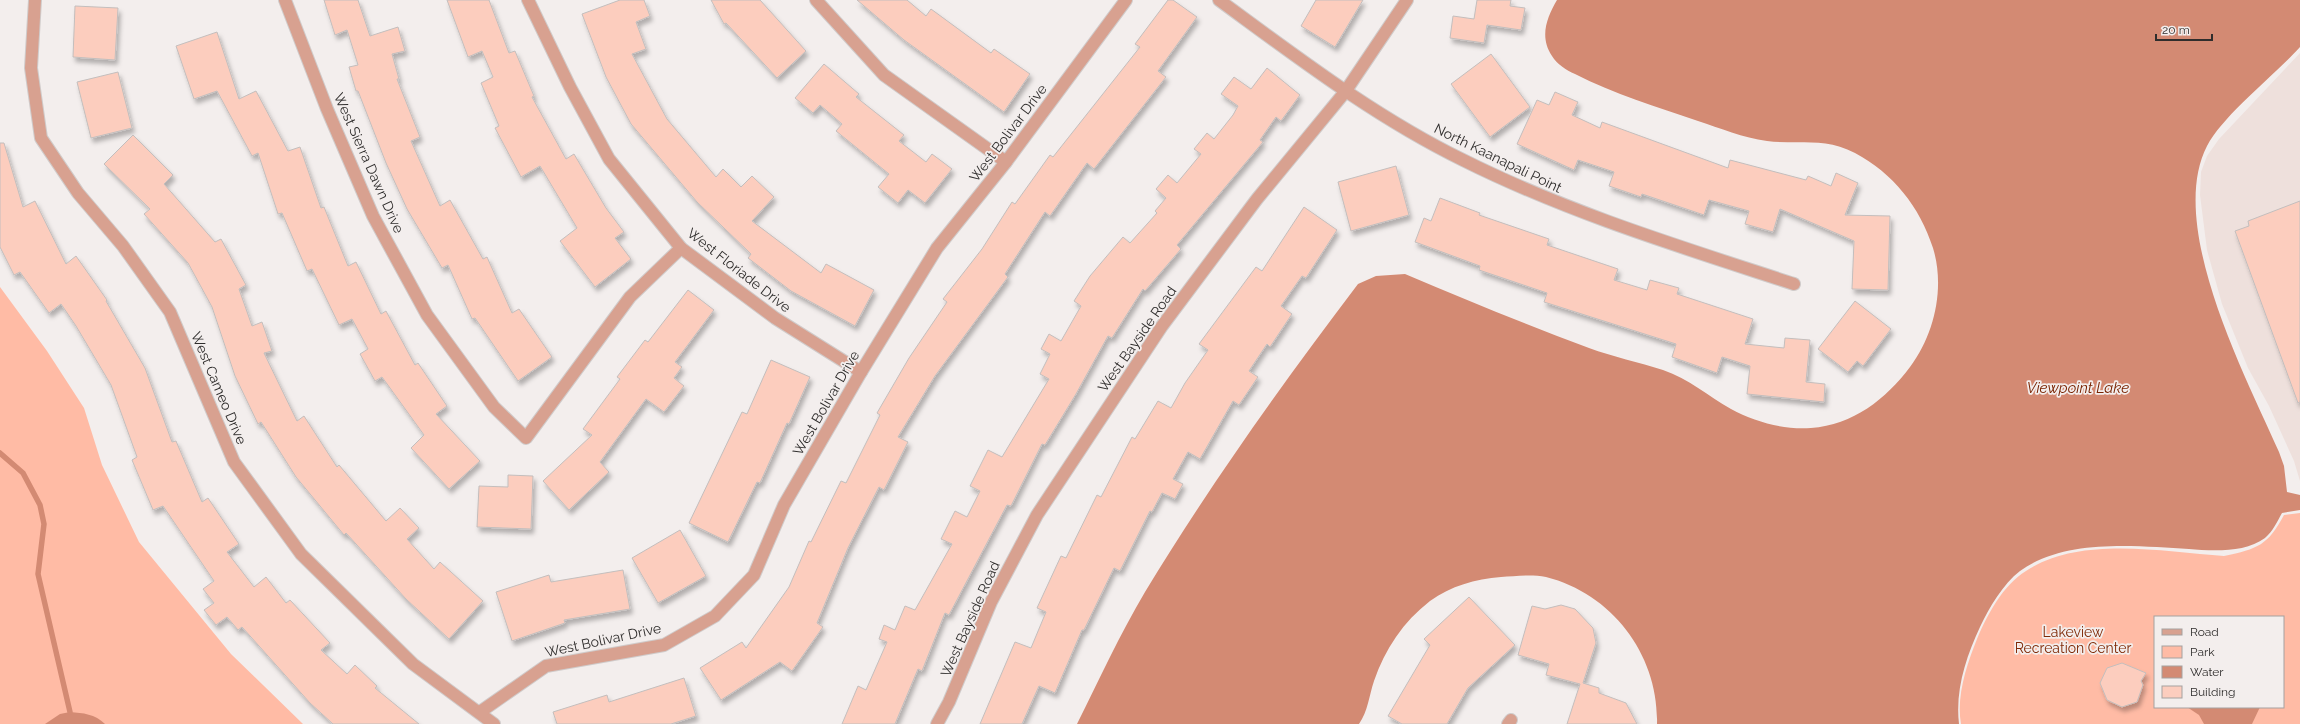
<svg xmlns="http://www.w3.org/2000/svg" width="2300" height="724" font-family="Raleway,sans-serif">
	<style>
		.built { fill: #eee0dc }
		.green { fill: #ffbba5; fill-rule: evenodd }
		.water { fill: #d38a73 }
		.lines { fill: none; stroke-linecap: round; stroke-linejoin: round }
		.stream { stroke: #d38a73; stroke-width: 5.5 }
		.building { fill: #fccdbe; stroke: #c3bebd; filter: url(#shadow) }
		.street-casing { stroke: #d0cbca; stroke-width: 14 }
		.street { stroke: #d8a190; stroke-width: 12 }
		.labels { text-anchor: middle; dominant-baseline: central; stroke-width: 3.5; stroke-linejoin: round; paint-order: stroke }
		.street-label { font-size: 14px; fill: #2f2d2c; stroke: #f3eeed }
		.park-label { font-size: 14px; fill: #7f2906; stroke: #f3eeed }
		.water-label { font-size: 15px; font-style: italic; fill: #782200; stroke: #f3eeed }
	</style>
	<defs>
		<filter id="shadow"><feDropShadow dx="2.5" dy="4.5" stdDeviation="2" flood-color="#0004"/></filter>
	</defs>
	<rect width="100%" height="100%" fill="#f3eeed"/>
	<polygon class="built" points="2300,53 2300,481 2294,461 2269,406 2248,368 2222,304 2207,250 2200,195 2201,172 2207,156 2219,139"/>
	<g class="green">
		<polygon points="0,287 47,351 84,408 102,465 139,542 231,654 303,724 0,724"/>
		<path d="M2300,513V724H1961C1956,696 1967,664 1977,639C1987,615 2003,585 2026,571C2080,535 2164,552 2224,556C2258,549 2268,545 2284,515ZM2155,617H2283V707H2155Z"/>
	</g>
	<g class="water">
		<path d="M1557,0H2300V47C2274,76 2224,114 2207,146C2166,226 2246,377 2279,452L2284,466L2287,492L2300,495V510L2282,513C2277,522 2273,531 2265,538C2245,553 2212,551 2189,549C2137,546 2065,538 2020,571C2003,584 1989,608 1980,627C1966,657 1955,690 1959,724H1657C1659,656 1613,594 1546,577C1532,574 1515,576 1501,577C1475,579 1451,586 1430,601C1403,622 1385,649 1374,681C1369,696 1368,711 1359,724H1077C1099,680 1120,634 1145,592C1210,485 1282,384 1358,284L1376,276L1405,274C1466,300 1527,325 1589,348C1613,357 1639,362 1663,370C1689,379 1708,396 1731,409C1755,422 1784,430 1811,428C1853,425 1886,399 1910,367C1935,334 1945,287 1933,248C1920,207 1893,173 1855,153C1824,137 1799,145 1767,141C1743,138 1720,128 1698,121C1657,107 1614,94 1575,74C1566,70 1557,64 1552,56C1539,37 1547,17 1557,0Z"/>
		<polygon points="2187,707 2260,707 2252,724 2204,724 2199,715"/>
		<path d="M70,712C83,713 95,714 105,724H45L60,714Z"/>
	</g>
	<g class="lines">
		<polyline class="stream" points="0,453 23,473 40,505 44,524 38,574 70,712"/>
	</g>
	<g class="building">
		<polygon points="324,0 358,0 370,36 398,27 405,51 392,54 399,79 397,79 420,137 411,141 440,206 450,200 483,259 487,257 512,313 519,309 552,357 518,381 475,318 472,319 448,265 442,268 407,209 386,163 358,91 356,91 349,67 358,65 347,30 335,35"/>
		<polygon points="447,0 489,0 509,53 515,51 534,96 532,97 566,159 574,154 606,208 624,232 615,238 631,259 595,287 560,241 577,228 540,166 521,177 495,128 499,126 481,83 493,77 482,51 468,57"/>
		<polygon points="620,0 644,0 650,16 636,22 646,49 632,54 667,119 716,177 723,169 741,187 752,176 774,197 752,221 821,273 826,264 874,290 855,326 791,291 748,258 751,254 697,202 631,124 606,77 582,14"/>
		<polygon points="711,0 760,0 806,51 777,78 726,23 724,24"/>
		<polygon points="857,0 907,0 926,16 931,9 991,53 994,49 1030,74 1004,112 904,40"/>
		<polygon points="1168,0 1173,0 1197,17 1158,71 1166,77 1094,169 1087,163 1050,216 1045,212 1005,274 1008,277 935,376 898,437 908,442 884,490 879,487 848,548 817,623 823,627 792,671 780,662 721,700 700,668 742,642 746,648 789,587 809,541 811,542 841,481 846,483 880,415 877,413 909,358 947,302 943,299 982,249 1012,202 1015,204 1050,155 1053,157 1140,47 1135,44"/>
		<polygon points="1316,0 1363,0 1335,47 1301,26"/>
		<polygon points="1477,0 1511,0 1510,6 1525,8 1521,30 1487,25 1484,43 1450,38 1453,16 1474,19"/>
		<polygon points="75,6 118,8 115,60 73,57"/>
		<polygon points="217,32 239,99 256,91 288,151 300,147 321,208 324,207 348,266 356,262 381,314 386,311 415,365 418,363 447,406 436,414 480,461 449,489 411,448 424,435 382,377 375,381 360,354 368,349 352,319 339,325 312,269 307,271 282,213 278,214 258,153 252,156 217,91 194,99 176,46"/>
		<polygon points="1491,54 1530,107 1490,137 1451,84"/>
		<polygon points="824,64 859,94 856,97 904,135 899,141 926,162 932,154 952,169 925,203 908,190 898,203 878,187 889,174 836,131 842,124 820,105 813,113 795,98"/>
		<polygon points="1267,68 1300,95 1281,121 1276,117 1260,140 1263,142 1177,245 1181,249 1145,291 1143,289 1112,338 1108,336 1076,394 1045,445 1042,444 1011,506 1007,505 949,615 945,613 922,671 918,669 895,724 842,724 858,686 866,690 887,642 879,639 884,625 895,630 905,606 915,610 952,544 941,539 955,511 967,517 980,491 970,486 988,450 1002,457 1049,379 1040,374 1050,354 1041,349 1049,334 1061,341 1081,306 1074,301 1090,276 1123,237 1130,243 1157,213 1155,211 1166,198 1156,189 1168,175 1177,183 1201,154 1194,149 1207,133 1214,139 1233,115 1238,106 1221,94 1234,77 1251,89"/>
		<polygon points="118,72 132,128 91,138 77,82"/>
		<polygon points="1555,92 1578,102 1572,115 1600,128 1602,122 1728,168 1730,160 1806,180 1808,176 1831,186 1836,173 1858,183 1845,215 1890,216 1888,290 1852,289 1854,241 1780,209 1773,232 1745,224 1749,211 1709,200 1704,215 1642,194 1641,197 1609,186 1614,172 1578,160 1574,170 1517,144 1537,100 1549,105"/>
		<polygon points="133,135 173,175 164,184 215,242 221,239 246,285 239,289 252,326 262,322 272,351 264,353 297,421 304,416 337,467 339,465 386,521 400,508 419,528 407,539 434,569 440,562 483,601 449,639 406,599 346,533 344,535 296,477 261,422 258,424 235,376 212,307 188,263 144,214 150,209 104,164"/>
		<polygon points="0,143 4,143 23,207 35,201 66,264 76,256 107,300 106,301 145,368 172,442 176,441 202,502 208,498 239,544 227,552 254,587 266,577 286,603 290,600 330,643 321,650 347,674 355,665 377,686 375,688 419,724 333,724 310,703 242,627 238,630 227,617 216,625 204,610 214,603 203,589 214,581 163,506 153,510 132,460 137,457 111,385 76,326 61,304 49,313 20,272 14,275 0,247"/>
		<polygon points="1396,166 1409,215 1351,231 1338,182"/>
		<polygon points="1440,198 1480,213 1479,215 1549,239 1547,245 1618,269 1614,280 1647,290 1650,280 1679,288 1677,294 1753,319 1745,344 1784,348 1785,338 1810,340 1806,382 1825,384 1824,402 1747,394 1750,366 1722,357 1717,373 1672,357 1676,344 1544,302 1547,293 1479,270 1480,266 1415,242 1424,218 1431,221"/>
		<polygon points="2300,201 2300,402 2298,403 2235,231 2249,226 2248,221"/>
		<polygon points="1304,207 1337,230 1306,278 1302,276 1281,306 1292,314 1270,347 1267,344 1249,371 1258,377 1239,405 1233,401 1200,459 1188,452 1173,479 1183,484 1175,499 1162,493 1152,512 1150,511 1120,571 1114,568 1084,630 1082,630 1055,693 1039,686 1022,724 980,724 1015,642 1031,648 1046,612 1037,608 1061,556 1066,558 1097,495 1101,497 1132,437 1135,439 1158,401 1171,408 1185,383 1208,350 1199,344 1256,267 1262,271"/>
		<polygon points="688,290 714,310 675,362 682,367 674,378 684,386 664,412 646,399 600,462 609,472 569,510 543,481 592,435 583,429 620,379 617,377 645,340 648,342"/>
		<polygon points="1855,301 1891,329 1863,366 1857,361 1848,372 1818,349"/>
		<polygon points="771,360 810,377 789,424 787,423 760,483 757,482 728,542 689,523 742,412 747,414"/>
		<polygon points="508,475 533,476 531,529 477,527 479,486 508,487"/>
		<polygon points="680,530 706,576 658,603 632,558"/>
		<polygon points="623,570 630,609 564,620 565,623 512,641 496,592 549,575 551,582"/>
		<polygon points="1469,597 1515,645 1468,688 1447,724 1402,724 1388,716 1430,645 1424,639"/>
		<polygon points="1561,605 1575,609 1593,628 1596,643 1583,683 1599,688 1599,693 1626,703 1637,724 1567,724 1580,684 1546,675 1549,664 1518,655 1532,606 1545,609"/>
		<polygon points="2122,663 2146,673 2141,681 2143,685 2137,702 2122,707 2107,700 2100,683 2107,668"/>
		<polygon points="684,678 696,716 671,724 557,724 553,712 607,695 609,702"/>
	</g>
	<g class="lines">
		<defs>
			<g id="street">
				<polyline points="35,0 31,68 41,138 78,193 123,246 170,312 234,462 301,554 413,664 494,724"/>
				<polyline points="285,0 327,109 373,216 427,315 494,407 526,438 630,297 681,248"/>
				<polyline points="528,0 570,87 609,159 681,248 775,318 861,372"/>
				<polyline points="816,0 884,75 1006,162"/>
				<path d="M1219,0C1297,57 1375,117 1463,160C1569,213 1681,247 1794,284"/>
				<polyline points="480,712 546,666 664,645 715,616 754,575 784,505 861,372 937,248 1006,162 1126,0"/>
				<polyline points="937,724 949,702 991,602 1037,515 1162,326 1257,199 1345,92 1407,0"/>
				<polyline points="1508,724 1511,720"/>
			</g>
		</defs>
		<use href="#street" class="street-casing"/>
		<use href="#street" class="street"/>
	</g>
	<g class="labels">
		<g class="street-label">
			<text transform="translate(1008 133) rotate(-53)">West Bolivar Drive</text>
			<text transform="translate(1498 158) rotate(26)">North Kaanapali Point</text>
			<text transform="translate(369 163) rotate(66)">West Sierra Dawn Drive</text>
			<text transform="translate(739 270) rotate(38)">West Floriade Drive</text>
			<text transform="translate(1137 339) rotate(-55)">West Bayside Road</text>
			<text transform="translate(219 388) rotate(67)">West Cameo Drive</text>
			<text transform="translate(826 403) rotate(-60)">West Bolivar Drive</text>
			<text transform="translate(970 619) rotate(-66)">West Bayside Road</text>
			<text transform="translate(603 640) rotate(-12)">West Bolivar Drive</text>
		</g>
		<g class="park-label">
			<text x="2073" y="632">Lakeview<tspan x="2073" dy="16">Recreation Center</tspan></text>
		</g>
		<g class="water-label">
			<text x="2078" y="388">Viewpoint Lake</text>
		</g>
	</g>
	<rect x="2154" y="616" width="130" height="92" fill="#f3eeed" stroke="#a5a1a0"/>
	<rect x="2162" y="629" width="20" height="6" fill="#d8a190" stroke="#a5a1a0"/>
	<text x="2190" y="636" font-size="12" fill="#2f2d2c">Road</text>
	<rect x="2162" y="646" width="20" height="12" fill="#ffbba5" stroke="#a5a1a0"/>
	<text x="2190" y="656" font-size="12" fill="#2f2d2c">Park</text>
	<rect x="2162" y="666" width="20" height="12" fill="#d38a73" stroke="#a5a1a0"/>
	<text x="2190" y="676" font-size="12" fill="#2f2d2c">Water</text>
	<rect x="2162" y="686" width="20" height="12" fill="#fccdbe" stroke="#a5a1a0"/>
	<text x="2190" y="696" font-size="12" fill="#2f2d2c">Building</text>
	<path d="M2156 34v6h56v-6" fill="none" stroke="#2f2d2c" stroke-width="2"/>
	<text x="2162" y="34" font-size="12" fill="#2f2d2c" stroke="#f3eeed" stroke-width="3" paint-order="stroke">20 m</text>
</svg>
